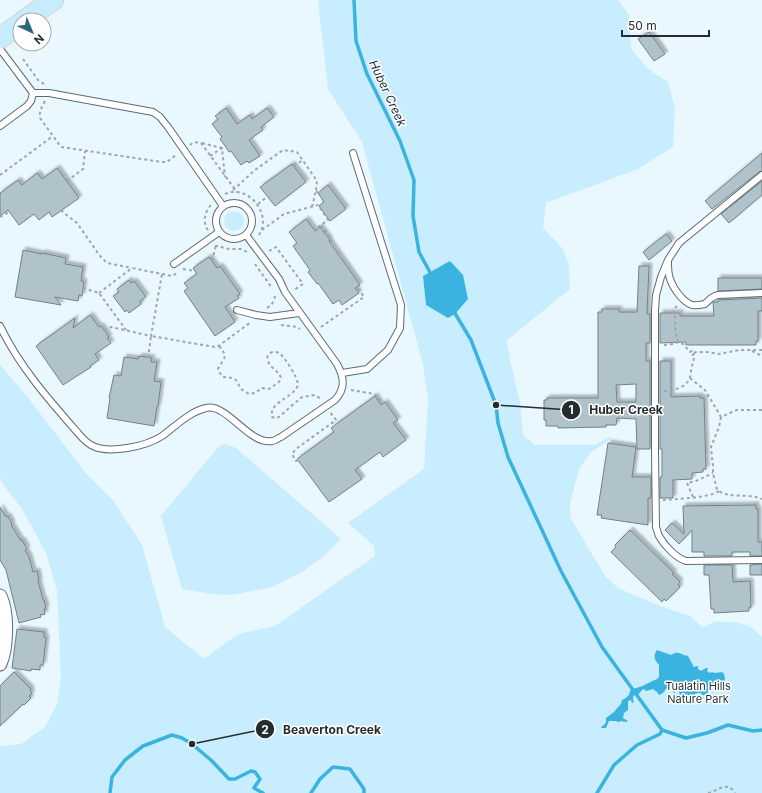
<svg xmlns="http://www.w3.org/2000/svg" width="762" height="793" font-family="Inter,sans-serif">
	<style>
		.green { fill: #c8edfe; fill-rule: evenodd }
		.water { fill: #3ab3e0 }
		.lines { fill: none; stroke-linecap: round; stroke-linejoin: round }
		.stream { stroke: #3ab3e0; stroke-width: 3.5 }
		.building { fill: #b0c2ca; stroke: #718189; fill-rule: evenodd; filter: url(#shadow) }
		.service-casing { stroke: #5c6c73; stroke-width: 8 }
		.minor-casing { stroke: #5c6c73; stroke-width: 15 }
		.primary-casing { stroke: #d3d5d5; stroke-width: 22 }
		.path { stroke: #9ba7ac; stroke-width: 2; stroke-dasharray: 3 3; stroke-linecap: butt }
		.service { stroke: #fff; stroke-width: 6 }
		.minor { stroke: #fff; stroke-width: 13 }
		.primary { stroke: #c7ecfd; stroke-width: 20 }
		.labels { text-anchor: middle; dominant-baseline: central; stroke-width: 3; stroke-linejoin: round; paint-order: stroke }
		.park-label { font-size: 11px; fill: #1d3139; stroke: #fff }
		.water-label { font-size: 12px; font-style: italic; fill: #192d36; stroke: #fff }
		.leader { fill: none; stroke: #252c2f; stroke-width: 1.5 }
		.callout-dot { fill: #252c2f; stroke: #fff; stroke-width: 1.5 }
		.mark-label { font-size: 12px; text-anchor: middle; font-weight: bold; fill: #fff }
		.callout-label { font-size: 12px; text-anchor: middle; font-weight: bold; fill: #252c2f; stroke: #fff; stroke-width: 3; stroke-linejoin: round; paint-order: stroke }
	</style>
	<defs>
		<filter id="shadow"><feDropShadow dx="3" dy="-3" stdDeviation="1" flood-color="#0004"/></filter>
	</defs>
	<rect width="100%" height="100%" fill="#e9f7fe"/>
	<g class="green">
		<path d="M318,0H618L629,15L631,49L648,69L668,82L675,109L673,147L638,169L546,203L543,228L562,248L569,264L570,289L507,340L510,360L520,402L523,435L535,445H595L611,436L610,439L590,453L579,469L570,504V517L605,576L618,588L660,606L690,616L703,628L715,621L740,623L753,628L762,637V793H0V746L21,744L45,727L57,704L61,678L57,590L46,553L22,509L8,491L0,479V365L29,399L84,471L113,500L142,545L165,627L204,659L238,634L275,626L375,556L374,546L348,523L424,469L428,400L423,364L362,142L328,89ZM430,272L426,305L423,276Z"/>
		<circle cx="234" cy="221" r="10"/>
		<polygon points="225,444 236,448 341,539 325,555 302,572 272,587 232,595 212,594 182,589 161,516 219,446"/>
	</g>
	<g class="water">
		<polygon points="450,261 463,275 468,299 455,314 448,318 426,305 423,276"/>
		<path d="M657,650L671,655C679,650 680,655 688,656L694,667L698,666V669L701,671L706,668H708L707,671L710,673L712,672L715,673L722,672L724,674L725,679L724,683L718,686L714,684H709L708,687V692L706,695H702L701,693H698L695,694L696,697L691,698L690,701L680,697L679,691L678,688L674,690L675,693L674,694L671,685H669L663,693L659,695L657,692L653,689L646,691L644,689L642,690L638,695L636,694C632,696 633,699 634,702L632,703L631,700L628,701V710L624,713L623,718L628,721L626,722L620,721V722H618L616,721H609L606,728H601L602,726L604,725L606,722V718L614,712L619,706L621,704L622,700C630,696 628,696 631,689C638,689 650,682 657,679L659,677V665C654,659 653,656 657,650Z"/>
	</g>
	<g class="lines">
		<g class="stream">
			<polyline points="354,0 356,41 367,74 400,141 414,180 413,216 419,252 432,276"/>
			<polyline points="453,310 471,340 496,405 498,423 508,457 561,571 602,647 662,730"/>
			<polyline points="662,730 686,738 707,733 728,725 753,731 762,730"/>
			<polyline points="110,793 112,777 125,760 143,746 172,735 182,738 192,744 212,761 229,779 235,779 251,771 255,772 260,779 254,788 263,793"/>
			<polyline points="311,793 320,779 333,767 350,769 364,789 364,793"/>
			<polyline points="597,793 614,765 637,745 660,734 662,730"/>
		</g>
	</g>
	<g class="building">
		<polygon points="649,32 665,54 654,61 638,39"/>
		<polygon points="226,108 237,124 250,115 252,119 267,108 274,117 261,127 263,130 249,140 260,156 249,163 247,161 241,165 231,151 229,152 225,146 220,139 222,137 212,124 218,119 215,116"/>
		<polygon points="762,153 762,171 759,172 712,209 705,201"/>
		<polygon points="292,164 306,182 275,206 260,187"/>
		<polygon points="57,168 79,198 52,217 49,212 39,220 34,214 19,225 8,210 0,216 0,193 18,180 22,185 37,173 42,179"/>
		<polygon points="762,181 762,195 729,223 721,214"/>
		<polygon points="328,185 346,209 330,221 319,206 324,202 318,193"/>
		<polygon points="306,219 315,231 320,227 330,240 329,241 360,285 355,288 359,293 342,305 339,300 333,304 318,283 317,284 308,272 310,270 293,246 297,243 289,232"/>
		<polygon points="666,234 672,241 649,260 643,252"/>
		<polygon points="23,250 41,254 42,253 66,258 65,264 83,267 81,281 84,282 82,296 79,295 78,301 55,297 61,305 15,297"/>
		<polygon points="209,257 217,268 220,266 240,294 237,296 239,298 225,307 235,322 215,336 184,291 188,288 184,283 197,274 193,268"/>
		<path d="M639,266H649L647,314H650V343H646V361H650V449H637L636,419L617,418L616,425H606V427L558,428V426H546V420H544V400H547V398H598V312H602V309H619V312H637ZM636,384V402H617L616,385Z"/>
		<polygon points="718,278 762,278 762,289 718,291"/>
		<polygon points="129,280 131,283 134,281 146,297 140,301 141,304 129,313 127,310 125,312 113,296 119,292 117,289"/>
		<polygon points="762,298 762,311 758,311 758,341 756,341 756,345 686,345 686,342 660,343 660,313 680,313 680,316 714,316 713,302 718,302 718,300"/>
		<polygon points="90,315 99,327 101,326 109,337 107,338 111,343 95,354 99,360 90,366 91,367 63,385 36,346 75,318 73,328"/>
		<polygon points="139,356 152,358 151,362 157,362 154,381 161,382 158,406 157,406 154,426 107,418 110,398 109,398 114,375 121,376 124,357 138,359"/>
		<polygon points="660,361 671,361 671,397 700,396 700,398 704,398 706,469 703,469 703,472 692,473 692,479 673,480 673,498 660,498 660,477 662,477 662,449 660,449"/>
		<polygon points="375,396 381,405 385,402 398,420 393,423 406,440 383,457 380,452 355,470 362,479 329,502 297,459 334,432 331,428"/>
		<polygon points="608,443 636,447 632,477 651,477 651,498 648,498 648,525 601,518 602,515 597,515"/>
		<polygon points="756,505 756,509 758,509 758,542 762,542 762,556 750,556 750,552 732,552 732,556 704,556 704,552 692,552 692,530 679,544 665,530 672,523 684,534 683,506"/>
		<polygon points="0,507 6,517 8,516 12,524 11,525 21,541 22,540 27,549 25,550 29,557 33,572 37,571 39,581 38,581 43,600 44,600 46,609 44,609 45,614 40,615 41,617 19,623 6,570 0,560"/>
		<polygon points="630,530 674,573 672,574 680,582 678,585 680,587 666,601 664,599 662,602 611,552 616,547 615,545"/>
		<polygon points="762,564 762,575 750,575 750,565"/>
		<polygon points="704,565 732,565 733,582 750,581 751,607 749,607 749,611 714,613 714,609 711,609 709,575 704,575"/>
		<polygon points="17,629 44,632 44,637 46,638 43,665 40,665 40,670 31,669 31,671 12,668"/>
		<polygon points="14,672 31,689 30,690 32,693 29,696 31,698 24,705 23,704 0,726 0,686"/>
	</g>
	<g class="lines">
		<defs>
			<g id="service">
				<polyline points="0,49 33,93 31,101 27,106 0,126"/>
				<polyline points="33,93 49,93 153,112 160,117 168,127 223,206"/>
				<path d="M762,175L679,243L668,260L661,277L656,295L655,311V452L656,527C657,530 658,534 659,536C664,545 676,558 686,561L762,560"/>
				<circle cx="234" cy="221" r="18"/>
				<path d="M668,262C668,266 668,271 669,275C671,285 681,301 692,305C696,306 700,305 705,304C709,300 712,296 718,295L762,293"/>
				<polyline points="174,264 219,232"/>
				<polyline points="237,310 256,315 270,317 299,313"/>
				<path d="M0,326C19,366 49,400 78,433C82,438 86,442 91,445C108,455 147,446 162,436C176,426 189,412 206,408C227,403 249,445 272,441C275,441 278,438 281,437L335,400C346,388 344,377 337,364L285,292L279,279L246,235"/>
				<polyline points="342,373 367,369 388,350 400,328 401,305 353,153"/>
			</g>
			<path id="minor" d="M0,596C8,612 7,648 0,664"/>
			<g id="primary">
				<polyline points="25,20 53,0"/>
				<polyline points="0,38 20,24"/>
			</g>
		</defs>
		<use href="#service" class="service-casing"/>
		<use href="#minor" class="minor-casing"/>
		<use href="#primary" class="primary-casing"/>
		<g class="path">
			<polyline points="23,59 38,80 44,84"/>
			<path d="M45,101C42,107 39,111 40,118L61,147L162,162H167L176,155"/>
			<polyline points="202,143 222,148 225,177"/>
			<polyline points="190,145 194,142 201,143 237,192"/>
			<polyline points="210,156 225,146"/>
			<polyline points="294,166 303,160"/>
			<polyline points="0,175 53,136"/>
			<polyline points="67,181 83,169 85,151"/>
			<polyline points="233,190 255,170 283,150 297,152 317,181 316,190"/>
			<path d="M225,194C248,183 274,216 258,236"/>
			<polyline points="258,204 268,196"/>
			<polyline points="312,207 316,190 318,193"/>
			<polyline points="61,210 64,213 77,223 100,256 107,263 132,268"/>
			<polyline points="0,217 9,212"/>
			<polyline points="321,225 332,241 330,242 340,257"/>
			<path d="M208,230C202,223 205,210 212,204"/>
			<polyline points="262,230 284,214 318,205 328,220 314,230"/>
			<polyline points="215,246 219,246 224,248 230,249 241,249 247,252"/>
			<polyline points="269,251 276,247 303,284 294,290 295,291"/>
			<polyline points="212,261 216,245"/>
			<polyline points="255,264 272,288"/>
			<polyline points="183,269 195,271"/>
			<polyline points="83,288 99,293 126,330"/>
			<polyline points="99,293 132,268 172,276 177,273"/>
			<path d="M677,306L674,309L673,315L675,316C675,325 675,334 678,342"/>
			<path d="M267,308C273,304 275,300 275,294"/>
			<polyline points="281,325 297,327 300,329"/>
			<polyline points="321,327 364,297 357,287"/>
			<polyline points="104,330 111,327 151,336 162,274"/>
			<polyline points="664,345 674,344 678,342 683,344 690,352"/>
			<path d="M219,346C229,358 224,357 218,369L219,372L223,377L233,378L236,380L241,389L249,394L255,393L262,388L269,389L279,382L281,378C279,371 270,368 268,361C265,353 274,350 279,353C285,357 298,378 298,385C293,399 269,401 272,417L275,418L279,417L289,408L302,397L315,395L321,399"/>
			<circle cx="692" cy="353" r="2"/>
			<polyline points="752,351 762,356"/>
			<polyline points="694,353 696,352 707,352 719,354 739,350 762,350"/>
			<polyline points="148,358 151,336 215,347 217,347 251,322"/>
			<polyline points="690,378 705,390 721,417 737,410 762,410"/>
			<polyline points="351,390 374,394 377,396 383,403"/>
			<path d="M664,391C674,390 687,388 690,377C691,375 691,372 691,370C692,364 695,361 693,355"/>
			<path d="M721,417L719,427L711,447L712,458L713,465V473L717,490C728,497 737,495 749,496C754,496 758,498 762,499"/>
			<polyline points="298,460 296,461 292,454 296,449 336,420 330,412"/>
			<polyline points="693,497 687,483 696,481 713,473"/>
			<path d="M663,500C676,499 709,498 719,491"/>
			<path d="M708,793C718,791 727,780 735,793"/>
		</g>
		<use href="#service" class="service"/>
		<use href="#minor" class="minor"/>
		<use href="#primary" class="primary"/>
	</g>
	<g class="labels">
		<g class="park-label">
			<text x="698" y="686">Tualatin Hills<tspan x="698" dy="13">Nature Park</tspan></text>
		</g>
		<g class="water-label">
			<text transform="translate(388 93) rotate(65)">Huber Creek</text>
		</g>
	</g>
	<path class="leader" d="M496 405L571 410M192 744L265 729"/>
	<g class="callout-dot">
		<circle cx="496" cy="405" r="4"/>
		<circle cx="192" cy="744" r="4"/>
		<circle cx="571" cy="410" r="10"/>
		<circle cx="265" cy="729" r="10"/>
	</g>
	<g class="mark-label">
		<text x="571" y="414">1</text>
		<text x="265" y="734">2</text>
	</g>
	<g class="callout-label">
		<text x="626" y="414">Huber Creek</text>
		<text x="332" y="734">Beaverton Creek</text>
	</g>
	<g transform="translate(32 32) rotate(136)"><circle r="19" fill="#ffffff" stroke="#a8abac"/>
	<path d="M0-3L7 15L0 10L-7 15Z" fill="#2b667e"/>
	<text y="-6" font-size="11" font-weight="bold" text-anchor="middle" fill="#252c2f">N</text>
	</g>
	<path d="M622 30v6h87v-6" fill="none" stroke="#252c2f" stroke-width="2"/>
	<text x="628" y="30" font-size="12" fill="#252c2f" stroke="#ffffff" stroke-width="3" paint-order="stroke">50 m</text>
</svg>
